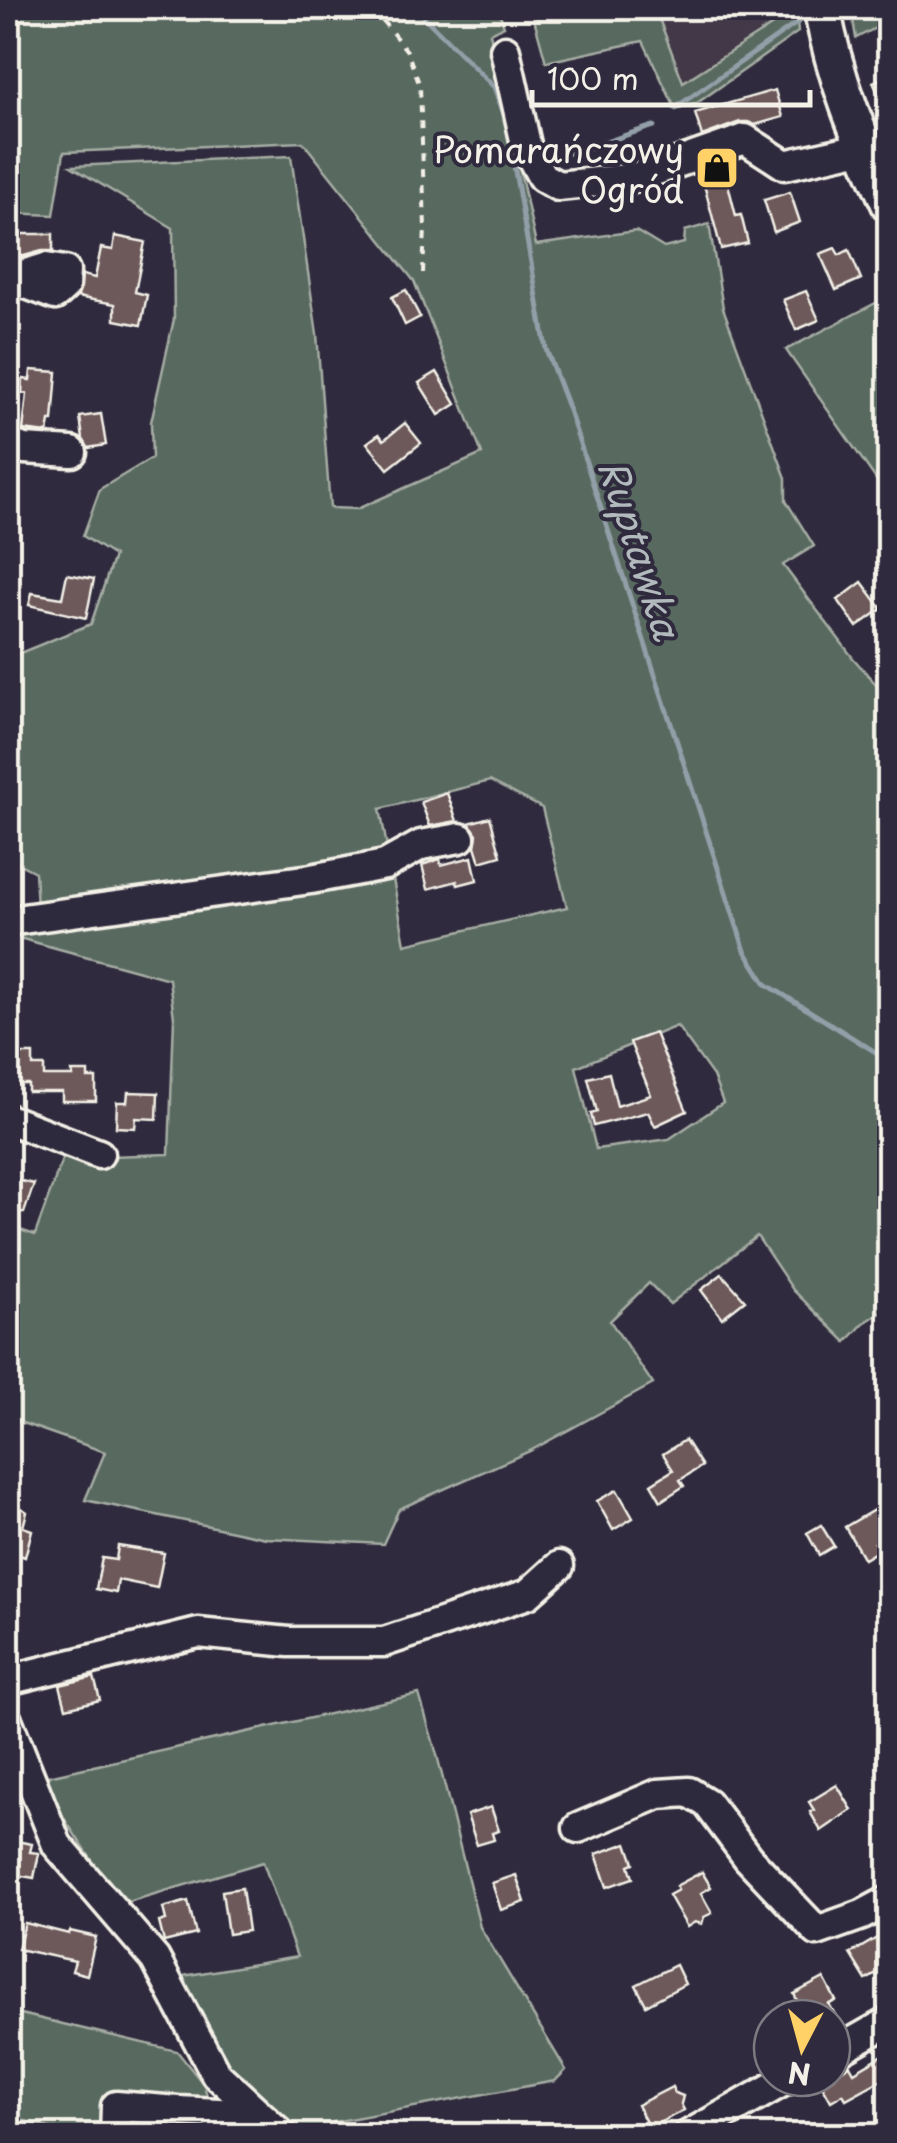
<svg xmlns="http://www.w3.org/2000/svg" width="897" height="2143" font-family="'Playpen Sans',sans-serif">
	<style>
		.built { fill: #423846 }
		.green { fill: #586961; stroke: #a6ada4; stroke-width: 2.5; fill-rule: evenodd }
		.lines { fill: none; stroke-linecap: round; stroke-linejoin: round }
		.stream { stroke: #939fa8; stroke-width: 5 }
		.building { fill: #6d595a; stroke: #f4f1e8; stroke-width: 2.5 }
		.minor-casing { stroke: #f4f1e8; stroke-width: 35 }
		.major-casing { stroke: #f4f1e8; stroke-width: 42 }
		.path { stroke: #f4f1e8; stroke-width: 4; stroke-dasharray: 8 8; stroke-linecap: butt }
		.minor { stroke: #2f2a3d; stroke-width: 28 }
		.major { stroke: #2f2a3d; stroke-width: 35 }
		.labels { text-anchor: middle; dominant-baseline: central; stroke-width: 8; stroke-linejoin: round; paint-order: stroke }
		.poi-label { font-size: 35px; fill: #f4f1e8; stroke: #2f2a3d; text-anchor: end }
		.water-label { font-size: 38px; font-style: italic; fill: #b3babd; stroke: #2f2a3d }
	</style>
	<rect width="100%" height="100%" fill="#2f2a3d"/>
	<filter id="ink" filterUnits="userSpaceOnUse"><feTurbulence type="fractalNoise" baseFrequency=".01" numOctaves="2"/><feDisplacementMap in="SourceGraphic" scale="20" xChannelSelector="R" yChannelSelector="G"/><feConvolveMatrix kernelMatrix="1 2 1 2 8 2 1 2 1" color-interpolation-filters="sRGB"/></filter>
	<g filter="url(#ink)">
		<polygon class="built" points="655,8 796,8 796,10 682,82"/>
		<g class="green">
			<path d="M8,8H498L504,26L490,33L536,245L636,231L664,248L684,243L685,231L709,224L723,308L786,478V501L814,546L783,565L853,658L889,699V1307L864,1323L846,1342L793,1290L757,1236L670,1304L649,1283L610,1321L653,1384L530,1451L399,1509L383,1544L266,1538L85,1500L105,1452L8,1418V1226L35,1235L65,1151L81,1157L169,1154L174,1018L169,979L8,935V910L37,908L35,872L8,858V672L15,655L91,624L114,556L83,536L100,489L152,458L151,422L174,319L173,228L71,166L291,156L317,334L330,508L357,509L482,454L414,281L303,142L64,152L54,215L8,213ZM490,781L542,808L567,907L405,944L380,809ZM677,1026L713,1076L723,1103L669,1139L596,1149L576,1067Z"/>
			<polygon points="531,8 655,8 683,82 796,10 798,32 697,103 676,110 643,41 546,62"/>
			<polygon points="851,8 889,8 889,21 856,38"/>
			<polygon points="889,296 889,498 786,350"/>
			<polygon points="419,1694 437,1755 480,1927 566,2070 555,2081 333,2122 331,2135 305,2135 220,2067 183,1976 297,1957 263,1862 121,1904 53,1802 44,1777"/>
			<polygon points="8,2011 177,2051 204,2085 208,2099 106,2096 96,2135 74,2135 8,2116"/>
		</g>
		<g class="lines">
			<g class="stream">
				<polyline points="415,8 494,87 506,119 546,349 569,410 745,951 766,984 890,1061"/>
				<polyline points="847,16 871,8"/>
				<polyline points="675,108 804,18"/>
				<path d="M543,159C581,153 617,137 654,126"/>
			</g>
		</g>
		<g class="building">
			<polygon points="890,75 890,120 873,82"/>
			<polygon points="775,90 783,117 755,125 748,122 740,122 702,136 695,113"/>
			<polygon points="727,164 731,179 727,180 736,216 741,215 748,243 721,249 701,173"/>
			<polygon points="790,192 800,222 774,232 764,200"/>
			<polygon points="8,234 53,234 53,251 42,251 24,256 8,256"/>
			<polygon points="115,236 145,242 135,292 147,295 141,325 115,320 115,304 77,297 81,288 82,275 95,278 101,248 113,250"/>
			<polygon points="835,248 839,255 849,250 861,279 836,290 820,254"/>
			<polygon points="406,290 420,317 405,325 392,297"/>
			<polygon points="806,291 819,320 796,330 783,300"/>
			<polygon points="31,370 57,372 53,421 50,421 48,433 23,430 27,394 22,393 23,379 30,380"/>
			<polygon points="437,372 456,404 439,415 419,383"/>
			<polygon points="101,414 106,445 88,448 83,439 80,417"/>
			<polygon points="405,423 421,443 388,469 367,443 379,434 384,440"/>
			<polygon points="67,574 94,579 86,618 29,605 32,593 62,598"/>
			<polygon points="862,582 882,609 857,627 838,600"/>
			<polygon points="447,793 457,821 430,826 421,802"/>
			<polygon points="490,817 501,856 480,862 475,846 477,834 469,823"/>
			<polygon points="472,857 477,880 458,885 457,881 428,889 422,865 440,859 441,865"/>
			<polygon points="655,1033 687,1111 655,1126 648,1112 594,1126 591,1114 597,1112 588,1078 609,1073 617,1106 651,1095 630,1042"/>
			<polygon points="8,1054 33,1054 33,1066 44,1066 44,1076 73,1076 72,1072 88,1072 88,1078 96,1078 96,1101 62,1101 62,1092 28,1092 28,1084 8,1084"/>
			<polygon points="128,1092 158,1093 157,1119 136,1118 135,1128 116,1127 117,1102 127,1102"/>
			<polygon points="8,1178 34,1184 24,1213 8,1207"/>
			<polygon points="722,1274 745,1300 722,1318 701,1290"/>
			<polygon points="685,1440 702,1466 680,1480 684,1486 661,1501 651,1484 673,1470 663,1454"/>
			<polygon points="617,1490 633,1518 613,1530 597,1501"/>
			<polygon points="12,1501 27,1512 23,1527 32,1530 25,1557 8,1551 8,1517"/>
			<polygon points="879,1507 890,1525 890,1534 875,1543 879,1550 864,1559 845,1527"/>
			<polygon points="821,1525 834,1546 819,1555 807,1533"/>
			<polygon points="118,1546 164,1553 157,1588 118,1580 116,1593 96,1589 102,1558 116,1560"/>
			<polygon points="94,1677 100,1700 66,1708 60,1685"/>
			<polygon points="837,1785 852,1810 821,1831 810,1812 814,1810 809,1802"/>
			<polygon points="491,1807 499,1831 492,1833 494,1840 477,1845 467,1815"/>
			<polygon points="16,1841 32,1844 30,1852 39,1853 34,1878 11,1874"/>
			<polygon points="627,1843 634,1863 629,1865 633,1878 607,1887 596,1854"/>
			<polygon points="702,1872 711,1887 701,1893 712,1913 704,1917 702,1924 695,1922 687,1927 669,1895 678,1890 676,1886"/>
			<polygon points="516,1875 525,1902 501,1910 492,1883"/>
			<polygon points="242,1888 248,1931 228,1934 222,1891"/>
			<polygon points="188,1901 196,1934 164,1942 159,1922 166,1920 163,1908"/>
			<polygon points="25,1923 69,1934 70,1931 96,1937 87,1975 72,1971 75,1961 18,1949"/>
			<polygon points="877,1938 890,1960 890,1966 866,1980 850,1954"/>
			<polygon points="676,1965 685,1984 646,2005 636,1985"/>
			<polygon points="824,1978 836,2001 829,2004 837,2018 806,2018 794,1994"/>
			<polygon points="890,2051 890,2075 846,2099 843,2094 831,2101 822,2085 834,2078 833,2075 850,2065 854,2072"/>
			<polygon points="672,2087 675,2093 683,2096 681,2104 684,2110 649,2128 637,2105"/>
		</g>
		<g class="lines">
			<defs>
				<g id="minor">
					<polyline points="505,50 527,149 542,177 558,186 634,178 745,139 785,165 852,150 861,143"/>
					<polyline points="8,277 55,295 64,287 65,271 46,268 13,278"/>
					<polyline points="8,443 24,449 72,452"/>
					<polyline points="8,921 311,879 385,865 421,845 460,838"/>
					<polyline points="8,1119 99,1154"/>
					<polyline points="8,1680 198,1633 289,1642 384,1642 528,1594 559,1566"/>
					<polyline points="8,1722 57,1845 155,1959 216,2074 283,2136"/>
					<polyline points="578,1828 658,1794 689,1792 707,1803 748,1858 817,1931 862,1915 890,1900"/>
					<polyline points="832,2054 890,2021"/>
					<polyline points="115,2136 116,2106 178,2111 259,2115"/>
					<polyline points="687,2136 789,2078"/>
				</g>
				<path id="major" d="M822,8C834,77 860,140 890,204"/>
			</defs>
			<use href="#minor" class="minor-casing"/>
			<use href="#major" class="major-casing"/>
			<polyline class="path" points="372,8 407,51 420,86 425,228 423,273"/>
			<use href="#minor" class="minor"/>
			<use href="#major" class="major"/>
		</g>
	</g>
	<defs>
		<symbol id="shop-square" viewBox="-11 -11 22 22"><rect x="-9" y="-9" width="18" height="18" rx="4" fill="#ffd166" stroke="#2f2a3d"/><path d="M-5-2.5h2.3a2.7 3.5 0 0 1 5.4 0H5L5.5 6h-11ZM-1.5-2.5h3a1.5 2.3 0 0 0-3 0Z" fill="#111"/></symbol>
	</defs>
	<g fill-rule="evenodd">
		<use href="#shop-square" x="692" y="143" width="50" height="50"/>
	</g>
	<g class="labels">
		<g class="poi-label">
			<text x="684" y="148">Pomarańczowy<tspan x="684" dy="40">Ogród</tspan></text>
		</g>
		<g class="water-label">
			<text transform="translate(641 549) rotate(72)">Ruptawka</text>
		</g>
	</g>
	<rect width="897" height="2143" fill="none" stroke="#2f2a3d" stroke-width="40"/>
	<rect x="20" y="20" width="857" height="2103" fill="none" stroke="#f4f1e8" stroke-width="4" filter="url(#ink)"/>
	<g transform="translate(802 2048) rotate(186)"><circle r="48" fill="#2f2a3d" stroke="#7e7a81" stroke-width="2.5"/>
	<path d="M0-8L18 38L0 25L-18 38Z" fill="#ffd166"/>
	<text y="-15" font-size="28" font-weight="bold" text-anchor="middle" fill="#f4f1e8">N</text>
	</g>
	<path d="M532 90v15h278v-15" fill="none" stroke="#f4f1e8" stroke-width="5"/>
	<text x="547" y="90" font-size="30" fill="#f4f1e8" stroke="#2f2a3d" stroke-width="8" paint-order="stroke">100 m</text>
</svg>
